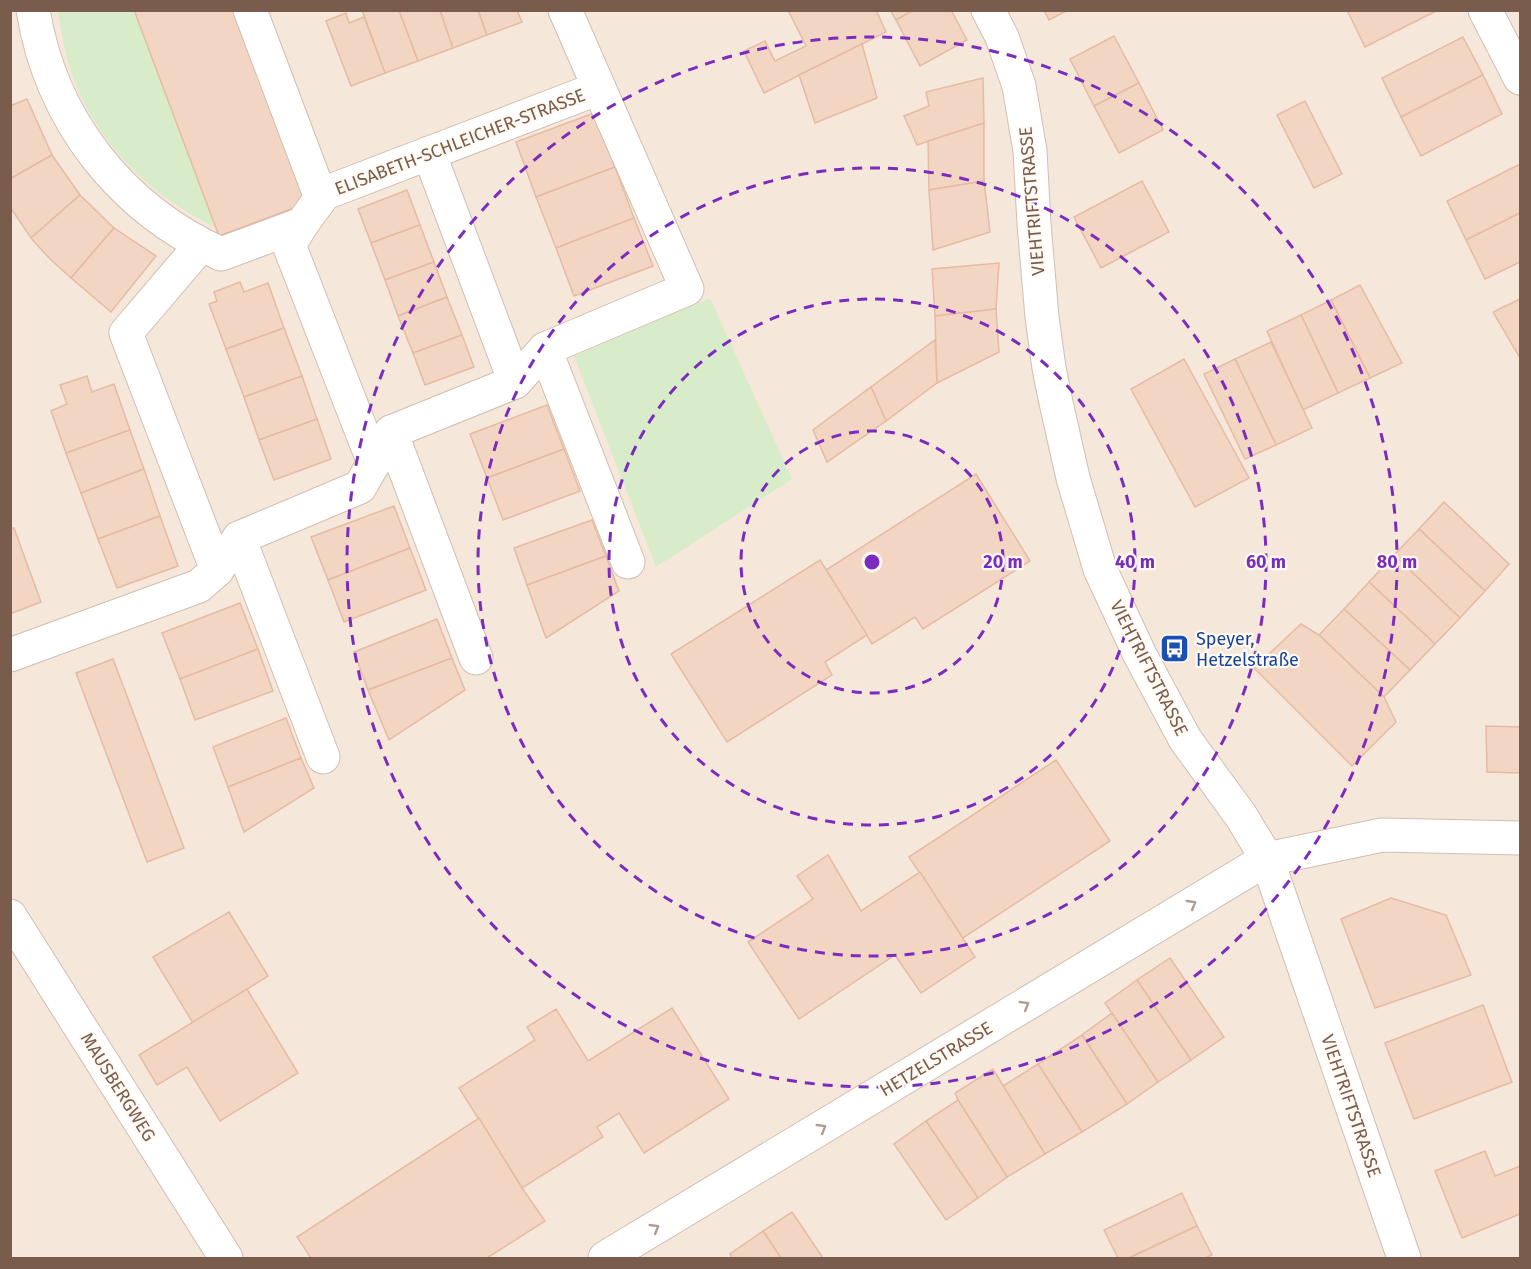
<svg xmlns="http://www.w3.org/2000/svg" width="1531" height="1269" font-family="'Fira Sans',sans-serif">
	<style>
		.residential { fill: #f5e8da }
		.green { fill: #d8ecc9 }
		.building { fill: #f3d5c3; stroke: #e6bba3; stroke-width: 1.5 }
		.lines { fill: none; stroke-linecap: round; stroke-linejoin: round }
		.minor-casing { stroke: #d1beb0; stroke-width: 35 }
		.minor { stroke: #fff; stroke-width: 33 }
		.oneway { stroke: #af9d94 }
		.ring { fill: none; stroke: #7b2cbf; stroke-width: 3; stroke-dasharray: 10 8 }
		.labels { text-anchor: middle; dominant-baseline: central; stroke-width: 4.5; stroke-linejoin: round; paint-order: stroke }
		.street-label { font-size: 18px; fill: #7a5c4d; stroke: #fffaf3 }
		.transit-label { font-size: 18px; fill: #164399; stroke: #fffaf3; text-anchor: start }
		.centre { fill: #7b2cbf; stroke: #fffaf3; stroke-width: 3 }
		.ring-label { font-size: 18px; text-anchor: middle; font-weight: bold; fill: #7b2cbf; stroke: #fffaf3; stroke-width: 4.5; stroke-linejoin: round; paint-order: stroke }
	</style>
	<rect width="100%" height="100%" fill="#fdf6ec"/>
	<rect class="residential" x="11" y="11" width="1509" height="1247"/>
	<g class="green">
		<path d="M58,11H134L217,228C152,198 96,143 72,74C65,53 61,32 58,11Z"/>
		<polygon points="710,298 792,479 656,567 574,356"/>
	</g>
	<g class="building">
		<polygon points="134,10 246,10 318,199 219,236"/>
		<polygon points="362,10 399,10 418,61 385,73"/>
		<polygon points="399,10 440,10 453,48 418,61"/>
		<polygon points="440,10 478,10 487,35 453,48"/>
		<polygon points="478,10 517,10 522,22 487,35"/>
		<polygon points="792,10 876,10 886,32 764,93 744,51 765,41 775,61 806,46 789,12"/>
		<polygon points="890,10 914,10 896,20"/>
		<polygon points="914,10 951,10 967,40 920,66 896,20"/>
		<polygon points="1044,10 1068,10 1049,20"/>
		<polygon points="1347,10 1438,10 1365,47"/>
		<polygon points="346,13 349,23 364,17 385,73 351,86 326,21"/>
		<polygon points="1114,36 1139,83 1094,106 1070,59"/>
		<polygon points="1463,37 1483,75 1401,117 1382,78"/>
		<polygon points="862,44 877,98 815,123 799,75"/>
		<polygon points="1483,75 1502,114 1421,156 1401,117"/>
		<polygon points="983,78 984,123 917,145 904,116 929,106 926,92"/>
		<polygon points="1139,83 1163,130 1119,153 1094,106"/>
		<polygon points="27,99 52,155 10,179 10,106"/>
		<polygon points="1305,101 1342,174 1314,188 1277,115"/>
		<polygon points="594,113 615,167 536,197 516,142"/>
		<polygon points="984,123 984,181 929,190 928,141"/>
		<polygon points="52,155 80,195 31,238 10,207 10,179"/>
		<polygon points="1520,164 1520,213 1466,240 1447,201"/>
		<polygon points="615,167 634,218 556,248 536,197"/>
		<polygon points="984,181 990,232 933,250 929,190"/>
		<polygon points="1142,181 1169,232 1101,268 1074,217"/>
		<polygon points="407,190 420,225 371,243 358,209"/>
		<polygon points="80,195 114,228 71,278 49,258 31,238"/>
		<polygon points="1520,213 1520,262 1485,279 1466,240"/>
		<polygon points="634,218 653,266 574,296 556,248"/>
		<polygon points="420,225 434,262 385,280 371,243"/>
		<polygon points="114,228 156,256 111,312 71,278"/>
		<polygon points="434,262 447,297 398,316 385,280"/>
		<polygon points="999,263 996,309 935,316 932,269"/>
		<polygon points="240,282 244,292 268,283 284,328 226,349 209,304 217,301 214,292"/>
		<polygon points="1360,285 1402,363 1370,378 1331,300"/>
		<polygon points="447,297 462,335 413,353 398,316"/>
		<polygon points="1520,299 1520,358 1493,312"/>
		<polygon points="1331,300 1370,378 1338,393 1301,315"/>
		<polygon points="996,309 999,352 937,383 935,316"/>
		<polygon points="1301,315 1338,393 1303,410 1267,331"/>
		<polygon points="284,328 302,376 244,397 226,349"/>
		<polygon points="462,335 474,367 425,385 413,353"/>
		<polygon points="935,340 937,383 886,421 871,387"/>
		<polygon points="1271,342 1312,428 1276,445 1235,359"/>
		<polygon points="1184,359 1249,478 1195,507 1131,389"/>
		<polygon points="1235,359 1276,445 1245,459 1204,374"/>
		<polygon points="87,376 92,392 114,384 130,430 66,453 51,411 67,404 60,385"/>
		<polygon points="302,376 317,419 259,440 244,397"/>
		<polygon points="871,387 886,421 827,462 813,430"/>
		<polygon points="547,405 564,449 487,478 470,434"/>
		<polygon points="317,419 331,459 274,480 259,440"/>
		<polygon points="130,430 144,469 81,493 66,453"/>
		<polygon points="564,449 580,491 503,520 487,478"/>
		<polygon points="144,469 160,516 98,539 81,493"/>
		<polygon points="976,474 1030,561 923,629 915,617 872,644 826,570"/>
		<polygon points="1444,502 1509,564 1485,591 1419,529"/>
		<polygon points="394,506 410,548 328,580 311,537"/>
		<polygon points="160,516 178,566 117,588 98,539"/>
		<polygon points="592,520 606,556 527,585 514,548"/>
		<polygon points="14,528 41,602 10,614 10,529"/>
		<polygon points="1419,529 1485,591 1460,618 1394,555"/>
		<polygon points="410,548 426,590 344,622 328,580"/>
		<polygon points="1394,555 1460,618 1435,644 1369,582"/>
		<polygon points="606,556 619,591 546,638 527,585"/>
		<polygon points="820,560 867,635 825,662 832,675 727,742 671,654"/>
		<polygon points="1369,582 1435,644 1410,670 1344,609"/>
		<polygon points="240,603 258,649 180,679 162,633"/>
		<polygon points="1344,609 1410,670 1384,697 1319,635"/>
		<polygon points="437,619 452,658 368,690 354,652"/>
		<polygon points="1301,624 1319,635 1384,697 1396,722 1352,766 1254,668"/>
		<polygon points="258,649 273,691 195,720 180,679"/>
		<polygon points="452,658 465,690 389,740 368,690"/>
		<polygon points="113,659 184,848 147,862 76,673"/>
		<polygon points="286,718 301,758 228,787 213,747"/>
		<polygon points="1486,726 1520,727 1520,773 1487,772"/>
		<polygon points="301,758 314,788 244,832 228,787"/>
		<polygon points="1056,760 1110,841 963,938 909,857"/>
		<polygon points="828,855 861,911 920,872 975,957 921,993 895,955 799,1019 748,942 813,899 797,876"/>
		<polygon points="1391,898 1446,915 1471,975 1375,1008 1341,919"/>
		<polygon points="229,912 268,976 193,1023 153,957"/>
		<polygon points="1170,958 1224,1037 1191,1060 1137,980"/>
		<polygon points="1137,980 1191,1060 1158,1082 1105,1003"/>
		<polygon points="247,989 298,1073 220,1121 187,1067 157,1085 139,1055"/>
		<polygon points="1483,1005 1512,1082 1414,1119 1385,1043"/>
		<polygon points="672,1008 729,1099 644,1153 619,1113 597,1127 603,1137 522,1188 459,1088 535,1040 527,1027 556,1009 588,1061"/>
		<polygon points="1112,1013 1158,1082 1127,1104 1082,1035"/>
		<polygon points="1082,1035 1127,1104 1082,1132 1038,1064"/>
		<polygon points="1038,1064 1082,1132 1045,1154 1003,1086"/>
		<polygon points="993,1069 1045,1154 1007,1177 958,1100 955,1093"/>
		<polygon points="958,1100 1007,1177 978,1198 926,1121"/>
		<polygon points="479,1118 522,1188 545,1221 487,1258 311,1258 297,1237"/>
		<polygon points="926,1121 978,1198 946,1220 894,1144"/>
		<polygon points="1485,1151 1495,1176 1520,1166 1520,1214 1462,1238 1435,1171"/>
		<polygon points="1182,1193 1197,1226 1129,1258 1118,1258 1104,1230"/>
		<polygon points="792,1212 823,1258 781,1258 763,1231"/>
		<polygon points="1197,1226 1212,1255 1205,1258 1129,1258"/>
		<polygon points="763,1231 781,1258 732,1258 730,1254"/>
	</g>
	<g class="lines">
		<defs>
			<g id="minor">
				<path d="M33,10C51,120 120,208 221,254L302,224"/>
				<polyline points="250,10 321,198 302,224 289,245 374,463"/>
				<polyline points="988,10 1002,37 1019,86 1030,151 1034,224 1042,317 1049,368 1055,398 1073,478 1100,569 1140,655 1185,739 1241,816 1267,859 1404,1258"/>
				<polyline points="1485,10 1520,78"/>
				<polyline points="429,153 515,382"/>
				<polyline points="320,195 599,88"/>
				<polyline points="201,245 126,333 217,570"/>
				<polyline points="545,349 628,562"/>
				<polyline points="391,432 476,658"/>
				<polyline points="239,538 323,757"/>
				<polyline points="10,655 199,586 217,570 239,538 360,487 391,432 515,382 545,349 687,289 565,10"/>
				<polyline points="10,916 226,1258"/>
				<polyline points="605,1258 1267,859 1382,835 1520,838"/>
			</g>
		</defs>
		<use href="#minor" class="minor-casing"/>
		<use href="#minor" class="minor"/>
	</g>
	<defs><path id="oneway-chevron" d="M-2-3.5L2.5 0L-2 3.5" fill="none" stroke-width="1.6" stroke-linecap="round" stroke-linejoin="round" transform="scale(1.5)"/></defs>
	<g class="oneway">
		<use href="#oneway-chevron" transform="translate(1192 904) rotate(-31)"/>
		<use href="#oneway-chevron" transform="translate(1025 1005) rotate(-31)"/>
		<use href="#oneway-chevron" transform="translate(822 1128) rotate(-31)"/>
		<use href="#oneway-chevron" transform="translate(655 1228) rotate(-31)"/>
	</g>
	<g class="ring">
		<circle cx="872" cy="562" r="131"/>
		<circle cx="872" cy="562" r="263"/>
		<circle cx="872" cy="562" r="394"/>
		<circle cx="872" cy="562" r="525"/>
	</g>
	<defs>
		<symbol id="bus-square" viewBox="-11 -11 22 22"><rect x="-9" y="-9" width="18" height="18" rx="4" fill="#1a4fb4" stroke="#fffaf3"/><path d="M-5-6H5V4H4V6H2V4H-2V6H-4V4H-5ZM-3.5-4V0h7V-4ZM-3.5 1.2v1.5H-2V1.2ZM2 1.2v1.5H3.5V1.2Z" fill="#fff"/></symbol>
	</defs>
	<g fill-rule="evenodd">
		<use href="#bus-square" x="1158" y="632" width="33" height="33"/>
	</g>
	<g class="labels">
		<g class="street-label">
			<text transform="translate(460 142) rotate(-21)">ELISABETH-SCHLEICHER-STRASSE</text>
			<text transform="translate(1032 201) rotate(-95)">VIEHTRIFTSTRASSE</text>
			<text transform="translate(1149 668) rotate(63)">VIEHTRIFTSTRASSE</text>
			<text transform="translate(936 1059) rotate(-31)">HETZELSTRASSE</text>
			<text transform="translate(118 1087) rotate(58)">MAUSBERGWEG</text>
			<text transform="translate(1351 1106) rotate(71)">VIEHTRIFTSTRASSE</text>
		</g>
		<g class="transit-label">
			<text x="1196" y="639">Speyer,<tspan x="1196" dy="21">Hetzelstraße</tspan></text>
		</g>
	</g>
	<circle cx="872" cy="562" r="9" class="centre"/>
	<g class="ring-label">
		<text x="1003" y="568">20 m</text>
		<text x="1135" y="568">40 m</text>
		<text x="1266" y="568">60 m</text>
		<text x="1397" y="568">80 m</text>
	</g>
	<rect width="1531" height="1269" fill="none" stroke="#7a5c4d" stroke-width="24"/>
</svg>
